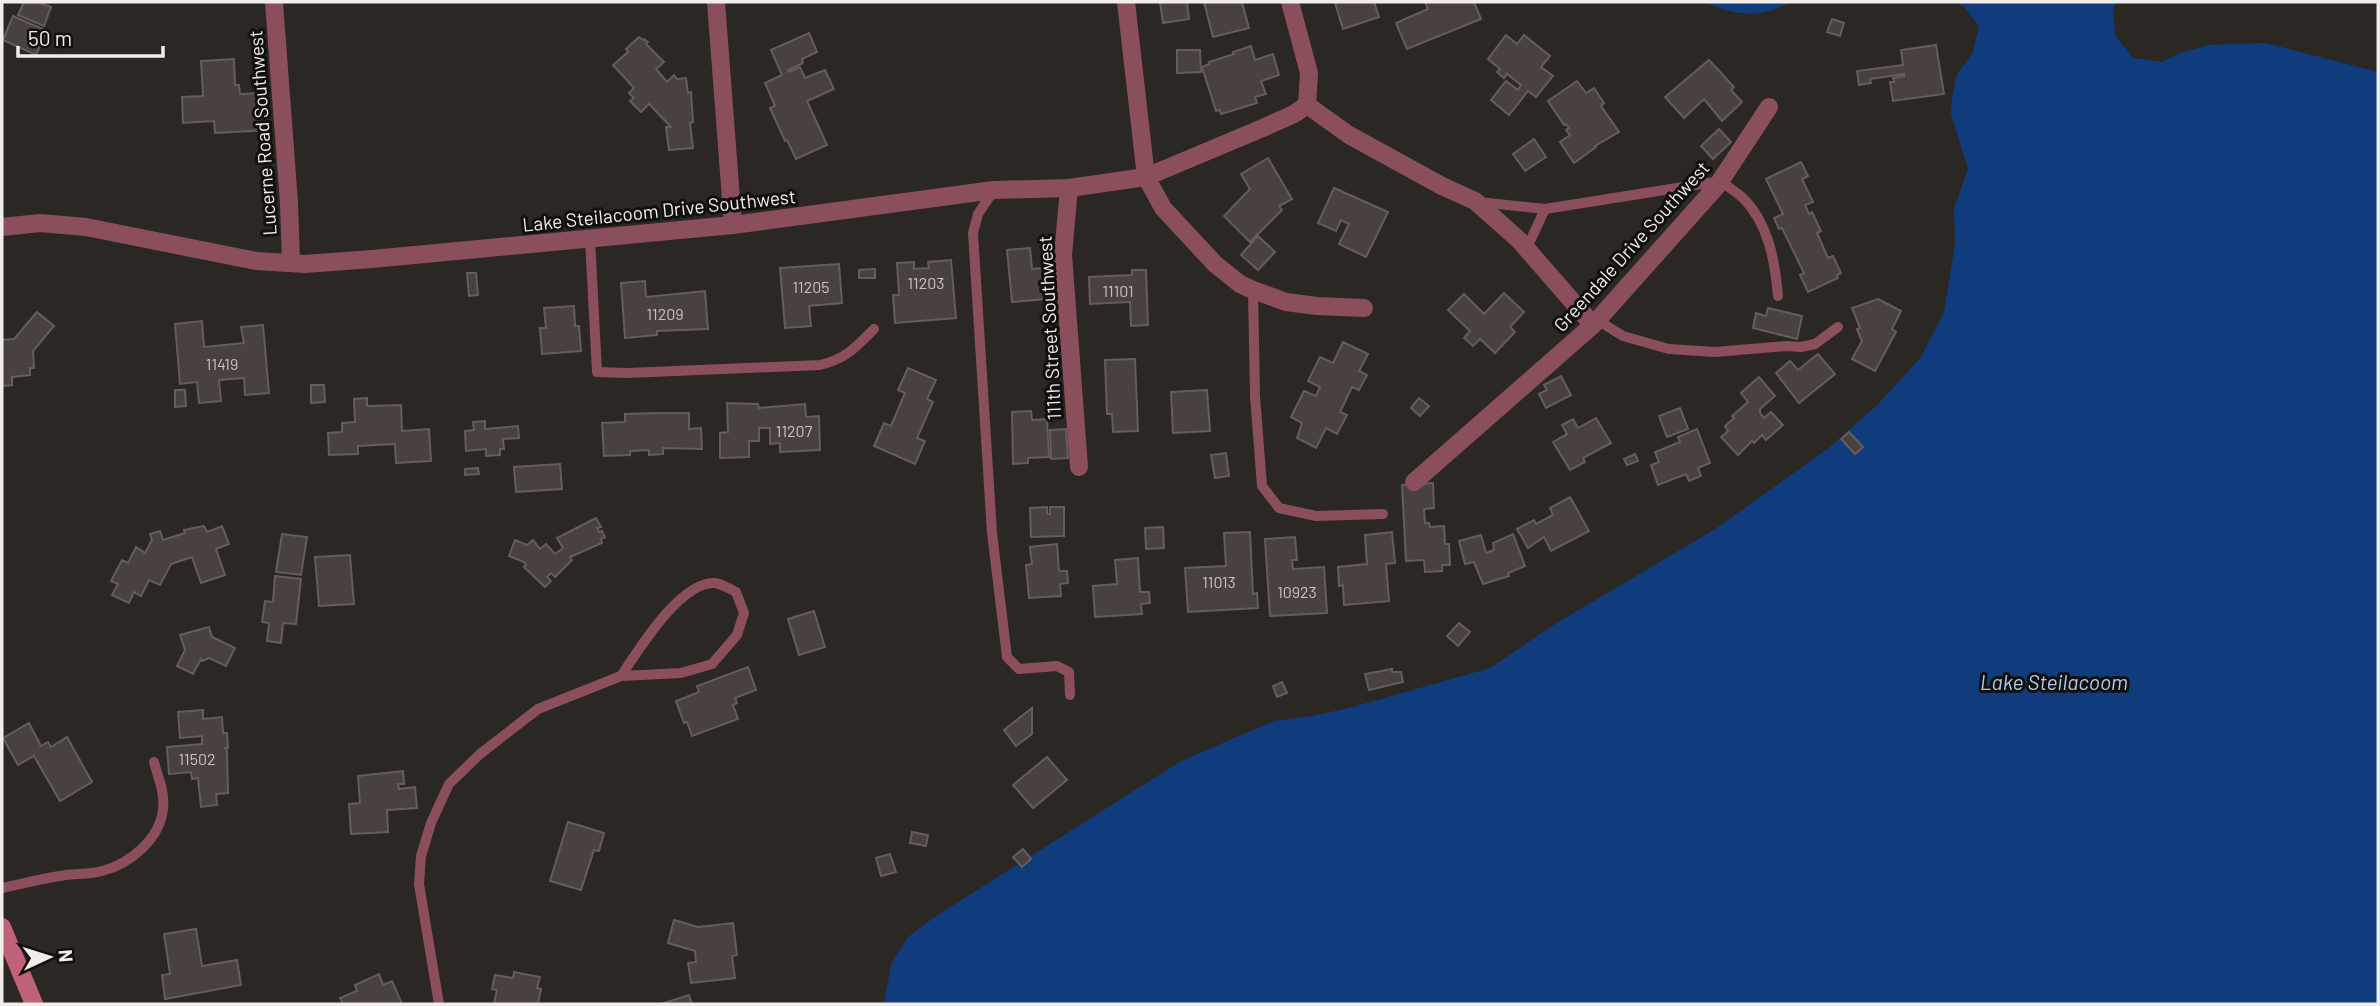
<svg xmlns="http://www.w3.org/2000/svg" width="2380" height="1006" font-family="Barlow,sans-serif">
	<style>
		.water { fill: #103c7e }
		.building { fill: #48413f; stroke: #645d5b; stroke-width: 2 }
		.lines { fill: none; stroke-linecap: round; stroke-linejoin: round }
		.lane { stroke: #8b4f5b; stroke-width: 10 }
		.street { stroke: #8b4f5b; stroke-width: 18 }
		.secondary { stroke: #c26278; stroke-width: 18 }
		.labels { text-anchor: middle; dominant-baseline: central; stroke-width: 6; stroke-linejoin: round; paint-order: stroke }
		.number-label { font-size: 16px; fill: #c6c2bf }
		.street-label { font-size: 19px; fill: #f0edea; stroke: #12100e }
		.water-label { font-size: 21px; font-style: italic; fill: #b0c9f0; stroke: #12100e }
	</style>
	<rect width="100%" height="100%" fill="#2b2723"/>
	<g class="water">
		<path d="M1705,2H1790C1761,19 1735,16 1705,2Z"/>
		<polygon points="1957,2 2117,2 2113,8 2115,35 2133,58 2162,62 2180,53 2208,45 2266,43 2378,72 2378,1004 884,1004 891,964 908,937 933,918 1181,761 1274,721 1312,716 1349,708 1490,668 1555,624 1717,528 1830,447 1878,404 1921,357 1944,312 1955,244 1954,208 1968,169 1951,114 1952,99 1956,76 1973,52 1979,26 1965,8"/>
	</g>
	<g class="building">
		<polygon points="24,2 38,2 51,7 44,26 18,15"/>
		<polygon points="1160,2 1187,2 1189,19 1163,23"/>
		<polygon points="1204,2 1242,2 1249,28 1213,37"/>
		<polygon points="1339,2 1374,2 1379,17 1343,29 1335,3"/>
		<polygon points="1425,2 1474,2 1481,19 1407,49 1396,23 1428,9"/>
		<polygon points="13,16 47,31 36,55 3,40"/>
		<polygon points="1832,19 1844,23 1840,36 1827,32"/>
		<polygon points="809,33 817,52 802,59 803,63 788,70 789,72 800,67 805,78 825,70 834,89 807,101 827,145 796,159 787,140 785,141 770,108 775,106 765,83 782,75 771,50"/>
		<polygon points="1506,35 1517,44 1524,35 1550,56 1541,67 1553,76 1536,97 1528,91 1509,115 1491,100 1506,81 1518,90 1521,85 1507,74 1504,78 1497,72 1500,69 1488,59"/>
		<polygon points="639,37 643,40 644,39 648,42 646,44 664,62 656,69 667,82 674,75 677,79 686,78 688,93 691,92 693,122 690,123 693,148 669,150 666,127 671,127 649,104 641,112 630,101 634,98 629,93 634,88 613,65 628,52 626,49"/>
		<polygon points="1936,45 1944,94 1893,101 1890,82 1894,82 1893,78 1904,76 1904,74 1870,79 1871,83 1859,85 1857,71 1903,65 1901,50"/>
		<polygon points="1251,46 1255,60 1273,54 1279,75 1261,81 1266,94 1255,97 1257,103 1221,114 1220,110 1216,111 1202,67 1209,64 1209,62 1234,54 1233,52"/>
		<polygon points="1177,50 1200,50 1201,72 1177,73"/>
		<polygon points="234,59 235,85 239,85 240,94 265,93 267,130 215,133 214,121 183,123 182,97 203,96 201,61"/>
		<polygon points="1709,60 1734,87 1731,90 1742,102 1722,121 1704,99 1684,118 1665,97"/>
		<polygon points="1577,81 1586,93 1594,88 1604,103 1601,106 1619,132 1595,146 1596,147 1574,163 1560,142 1570,135 1566,130 1569,128 1566,124 1564,125 1548,101"/>
		<polygon points="1719,129 1731,142 1713,159 1701,146"/>
		<polygon points="1534,139 1546,157 1525,171 1513,154"/>
		<polygon points="1268,158 1292,199 1279,206 1282,210 1250,242 1224,216 1250,189 1241,174"/>
		<polygon points="1801,162 1808,176 1802,179 1813,202 1805,205 1809,214 1812,212 1821,231 1817,233 1828,258 1833,256 1841,273 1837,275 1838,278 1808,292 1800,275 1804,273 1782,228 1779,229 1774,218 1783,214 1766,179"/>
		<polygon points="1334,188 1388,212 1366,257 1339,244 1349,224 1341,220 1336,231 1318,223"/>
		<polygon points="1258,236 1275,252 1258,270 1241,255"/>
		<polygon points="1030,248 1032,269 1053,267 1056,298 1012,302 1007,250"/>
		<polygon points="951,260 956,318 895,323 893,295 899,295 897,263 914,262 914,269 929,268 928,262"/>
		<polygon points="839,264 842,303 809,306 811,326 785,328 780,268"/>
		<polygon points="875,269 875,278 859,278 859,270"/>
		<polygon points="1132,270 1146,270 1148,325 1131,326 1130,302 1090,304 1089,277 1132,275"/>
		<polygon points="467,273 476,273 478,295 469,296"/>
		<polygon points="645,281 646,297 705,291 708,329 657,331 657,335 625,338 621,283"/>
		<polygon points="1504,293 1524,312 1510,327 1515,332 1495,353 1480,339 1473,346 1464,338 1470,331 1448,310 1464,294 1484,314"/>
		<polygon points="1878,299 1901,311 1892,329 1896,332 1875,371 1852,359 1862,341 1857,329 1860,328 1852,308"/>
		<polygon points="574,306 575,326 579,326 581,351 542,354 540,328 546,328 544,308"/>
		<polygon points="1768,308 1802,316 1797,339 1753,328 1756,313 1766,316"/>
		<polygon points="37,312 54,326 33,351 34,368 30,368 30,375 12,377 12,385 2,386 2,340 14,339"/>
		<polygon points="202,321 204,347 244,343 241,327 263,325 269,393 245,395 244,378 219,380 221,401 199,403 197,382 180,384 175,324"/>
		<polygon points="1343,342 1368,354 1359,371 1367,375 1359,390 1352,387 1340,412 1347,415 1337,434 1326,428 1316,448 1297,438 1302,423 1291,417 1304,391 1316,396 1320,387 1308,381 1320,357 1333,363"/>
		<polygon points="1818,354 1835,374 1799,403 1776,373 1790,361 1798,370"/>
		<polygon points="1135,359 1138,431 1113,432 1112,414 1107,414 1105,360"/>
		<polygon points="908,368 936,380 927,399 933,402 917,438 925,441 915,464 874,446 884,423 891,426 905,393 898,390"/>
		<polygon points="1561,376 1571,395 1546,408 1539,394 1547,390 1544,385"/>
		<polygon points="1759,377 1775,396 1760,409 1760,413 1764,418 1771,412 1783,425 1766,440 1762,435 1754,443 1752,441 1738,455 1721,437 1728,431 1725,426 1734,418 1732,416 1748,402 1741,393"/>
		<polygon points="311,385 324,385 325,402 311,403"/>
		<polygon points="175,390 185,390 186,406 175,407"/>
		<polygon points="1207,390 1210,431 1173,433 1171,392"/>
		<polygon points="367,398 367,406 401,405 402,431 429,429 431,461 396,463 395,444 358,446 358,454 329,455 328,433 342,432 342,423 355,422 354,399"/>
		<polygon points="1419,398 1429,406 1420,416 1411,408"/>
		<polygon points="727,403 758,404 759,408 805,404 806,417 819,416 820,450 780,452 780,443 770,444 770,428 759,428 759,441 749,441 749,457 720,458 720,433 728,432"/>
		<polygon points="1680,408 1688,429 1667,437 1659,416"/>
		<polygon points="1031,411 1032,420 1047,419 1049,457 1028,458 1028,463 1013,464 1012,412"/>
		<polygon points="657,413 689,413 689,429 701,428 702,449 663,448 663,454 649,455 649,450 630,451 630,455 604,456 602,423 625,422 625,414"/>
		<polygon points="1596,418 1611,443 1583,458 1585,462 1570,470 1553,442 1567,434 1562,425 1573,419 1578,428"/>
		<polygon points="485,421 485,429 518,426 519,438 503,439 504,449 500,449 500,455 486,456 486,449 466,451 465,431 474,430 473,422"/>
		<polygon points="1066,429 1068,458 1051,459 1050,430"/>
		<polygon points="1697,429 1710,463 1698,468 1701,476 1689,481 1686,474 1658,485 1651,465 1659,462 1655,452 1680,442 1678,437"/>
		<polygon points="1849,432 1863,447 1855,454 1841,439"/>
		<polygon points="1226,453 1229,476 1215,478 1211,455"/>
		<polygon points="1635,454 1638,461 1627,465 1624,459"/>
		<polygon points="560,464 562,489 516,492 514,467"/>
		<polygon points="478,468 479,474 465,475 465,469"/>
		<polygon points="1433,483 1434,508 1424,509 1425,523 1429,523 1430,527 1444,526 1445,544 1449,544 1450,565 1442,565 1442,571 1425,572 1424,560 1406,561 1402,485"/>
		<polygon points="1570,497 1589,531 1551,551 1544,537 1528,548 1517,529 1534,520 1536,524 1553,515 1550,508"/>
		<polygon points="1047,507 1047,514 1050,514 1050,507 1064,507 1064,536 1031,537 1030,508"/>
		<polygon points="596,518 601,527 597,528 599,532 602,531 605,537 601,539 602,543 570,557 572,560 555,577 551,573 547,577 551,581 545,587 524,567 526,565 524,562 509,556 515,540 527,545 533,540 540,549 546,544 555,554 563,548 557,538"/>
		<polygon points="204,526 207,532 222,526 229,544 216,549 225,575 201,583 192,557 171,564 160,585 149,580 141,596 134,592 129,603 112,595 118,584 111,581 122,560 128,563 136,547 145,553 152,540 150,534 160,531 163,540 185,533 184,530"/>
		<polygon points="1163,527 1164,548 1146,549 1145,528"/>
		<polygon points="1250,532 1253,594 1257,593 1258,608 1188,612 1185,568 1226,566 1224,533"/>
		<polygon points="1392,532 1395,563 1386,564 1389,601 1344,605 1343,585 1339,586 1338,567 1367,564 1365,535"/>
		<polygon points="282,534 307,537 301,575 276,572"/>
		<polygon points="1513,534 1525,566 1508,573 1509,576 1483,584 1474,562 1465,564 1459,541 1481,535 1486,553 1494,550 1493,543"/>
		<polygon points="1295,537 1297,560 1292,560 1293,569 1324,567 1327,613 1270,616 1265,539"/>
		<polygon points="1057,544 1059,571 1067,571 1068,583 1060,584 1061,596 1029,598 1026,565 1032,564 1030,547"/>
		<polygon points="350,555 354,604 319,606 315,557"/>
		<polygon points="1138,558 1140,592 1149,592 1150,603 1141,604 1142,614 1095,617 1093,586 1117,584 1115,560"/>
		<polygon points="275,576 301,579 296,624 283,623 281,643 267,641 269,623 262,622 265,601 273,602"/>
		<polygon points="814,611 825,647 799,655 788,619"/>
		<polygon points="1459,623 1470,632 1458,646 1447,636"/>
		<polygon points="209,627 212,637 235,648 226,666 209,658 202,661 201,659 193,674 177,666 185,650 180,635"/>
		<polygon points="748,667 756,690 735,698 737,703 733,705 738,719 692,736 687,722 684,723 676,701 699,692 697,686"/>
		<polygon points="1392,669 1392,672 1401,672 1403,682 1369,690 1365,674"/>
		<polygon points="1282,682 1287,693 1277,697 1273,686"/>
		<polygon points="1032,708 1032,734 1016,746 1004,730"/>
		<polygon points="203,710 203,719 222,717 223,733 227,733 228,748 225,748 227,751 228,793 216,794 217,805 201,807 198,778 192,779 191,772 169,774 167,747 202,744 202,736 180,738 178,712"/>
		<polygon points="29,723 41,746 48,742 51,747 67,737 92,782 60,801 34,756 18,765 3,738"/>
		<polygon points="1047,757 1067,780 1033,808 1013,785"/>
		<polygon points="403,771 404,784 398,784 399,789 415,787 417,808 387,810 388,832 351,834 349,804 360,803 358,776"/>
		<polygon points="568,822 604,833 599,851 594,850 581,890 550,881"/>
		<polygon points="912,832 928,835 926,846 910,843"/>
		<polygon points="1023,849 1031,859 1022,867 1013,857"/>
		<polygon points="890,854 896,872 881,876 876,858"/>
		<polygon points="674,920 698,927 733,923 737,955 732,956 735,978 691,983 688,963 696,962 695,951 668,943"/>
		<polygon points="196,929 202,966 237,960 241,985 165,999 162,975 170,974 164,934"/>
		<polygon points="514,972 540,977 537,988 541,989 538,1004 494,1004 497,990 492,989 495,975 513,978"/>
		<polygon points="379,974 383,985 392,981 402,1004 343,1004 340,998 357,991 355,985"/>
		<polygon points="689,995 692,1004 661,1004"/>
	</g>
	<g class="lines">
		<g class="lane">
			<polyline points="994,190 978,214 973,233 992,533 1007,657 1019,669 1057,666 1069,672 1070,695"/>
			<path d="M1479,202L1545,209L1721,181C1728,187 1736,192 1743,198C1769,224 1775,262 1778,296"/>
			<path d="M590,239L597,372L627,373L820,365C846,359 856,347 874,329"/>
			<polyline points="1526,250 1545,209"/>
			<polyline points="1253,290 1255,396 1262,486 1279,508 1316,516 1383,514"/>
			<polyline points="1597,320 1623,336 1669,349 1715,352 1786,346 1801,347 1815,344 1838,327"/>
			<path d="M2,888C21,884 40,879 60,876C74,873 88,875 102,871C130,864 160,839 163,809C165,793 158,777 154,762"/>
			<path d="M439,1004L419,884L421,856L431,823L449,784L480,754L538,709L621,676L681,673L712,664L737,635L744,613L736,592C730,589 722,584 715,583C680,581 638,651 621,676"/>
		</g>
		<g class="street">
			<polyline points="274,2 289,203 291,262"/>
			<polyline points="716,2 733,225"/>
			<polyline points="1126,2 1146,177 1163,208 1215,264 1240,284 1253,290 1286,302 1317,306 1364,308"/>
			<polyline points="1290,2 1309,73 1307,105"/>
			<polyline points="1307,105 1349,135 1442,186 1475,201 1519,240 1593,325"/>
			<polyline points="1069,188 1063,255 1079,467"/>
			<polyline points="2,227 40,223 86,227 256,261 305,264 372,259 733,225 994,190 1069,188 1146,177 1258,130 1294,114 1307,105"/>
			<polyline points="1414,482 1593,325 1717,186 1769,107"/>
		</g>
		<polyline class="secondary" points="2,927 34,1004"/>
	</g>
	<g class="labels">
		<g class="number-label">
			<text x="926" y="282">11203</text>
			<text x="811" y="286">11205</text>
			<text x="1118" y="290">11101</text>
			<text x="665" y="313">11209</text>
			<text x="222" y="363">11419</text>
			<text x="794" y="430">11207</text>
			<text x="1219" y="581">11013</text>
			<text x="1297" y="591">10923</text>
			<text x="197" y="758">11502</text>
		</g>
		<g class="street-label">
			<text transform="translate(262 133) rotate(-94)">Lucerne Road Southwest</text>
			<text transform="translate(659 210) rotate(-6)">Lake Steilacoom Drive Southwest</text>
			<text transform="translate(1631 246) rotate(-48)">Greendale Drive Southwest</text>
			<text transform="translate(1049 328) rotate(-93)">111th Street Southwest</text>
		</g>
		<g class="water-label">
			<text x="2054" y="681">Lake Steilacoom</text>
		</g>
	</g>
	<rect width="2380" height="1006" fill="none" stroke="#f0edea" stroke-width="7"/>
	<g transform="translate(49 957) rotate(86)" stroke="#12100e" stroke-width="5" paint-order="stroke">
	<path d="M0-5L12 26L0 18L-12 26Z" fill="#f0edea"/>
	<text y="-10" font-size="19" font-weight="bold" text-anchor="middle" fill="#f0edea">N</text>
	</g>
	<path d="M18 46v10h145v-10" fill="none" stroke="#f0edea" stroke-width="3.5"/>
	<text x="28" y="46" font-size="21" fill="#f0edea" stroke="#12100e" stroke-width="5" paint-order="stroke">50 m</text>
</svg>
